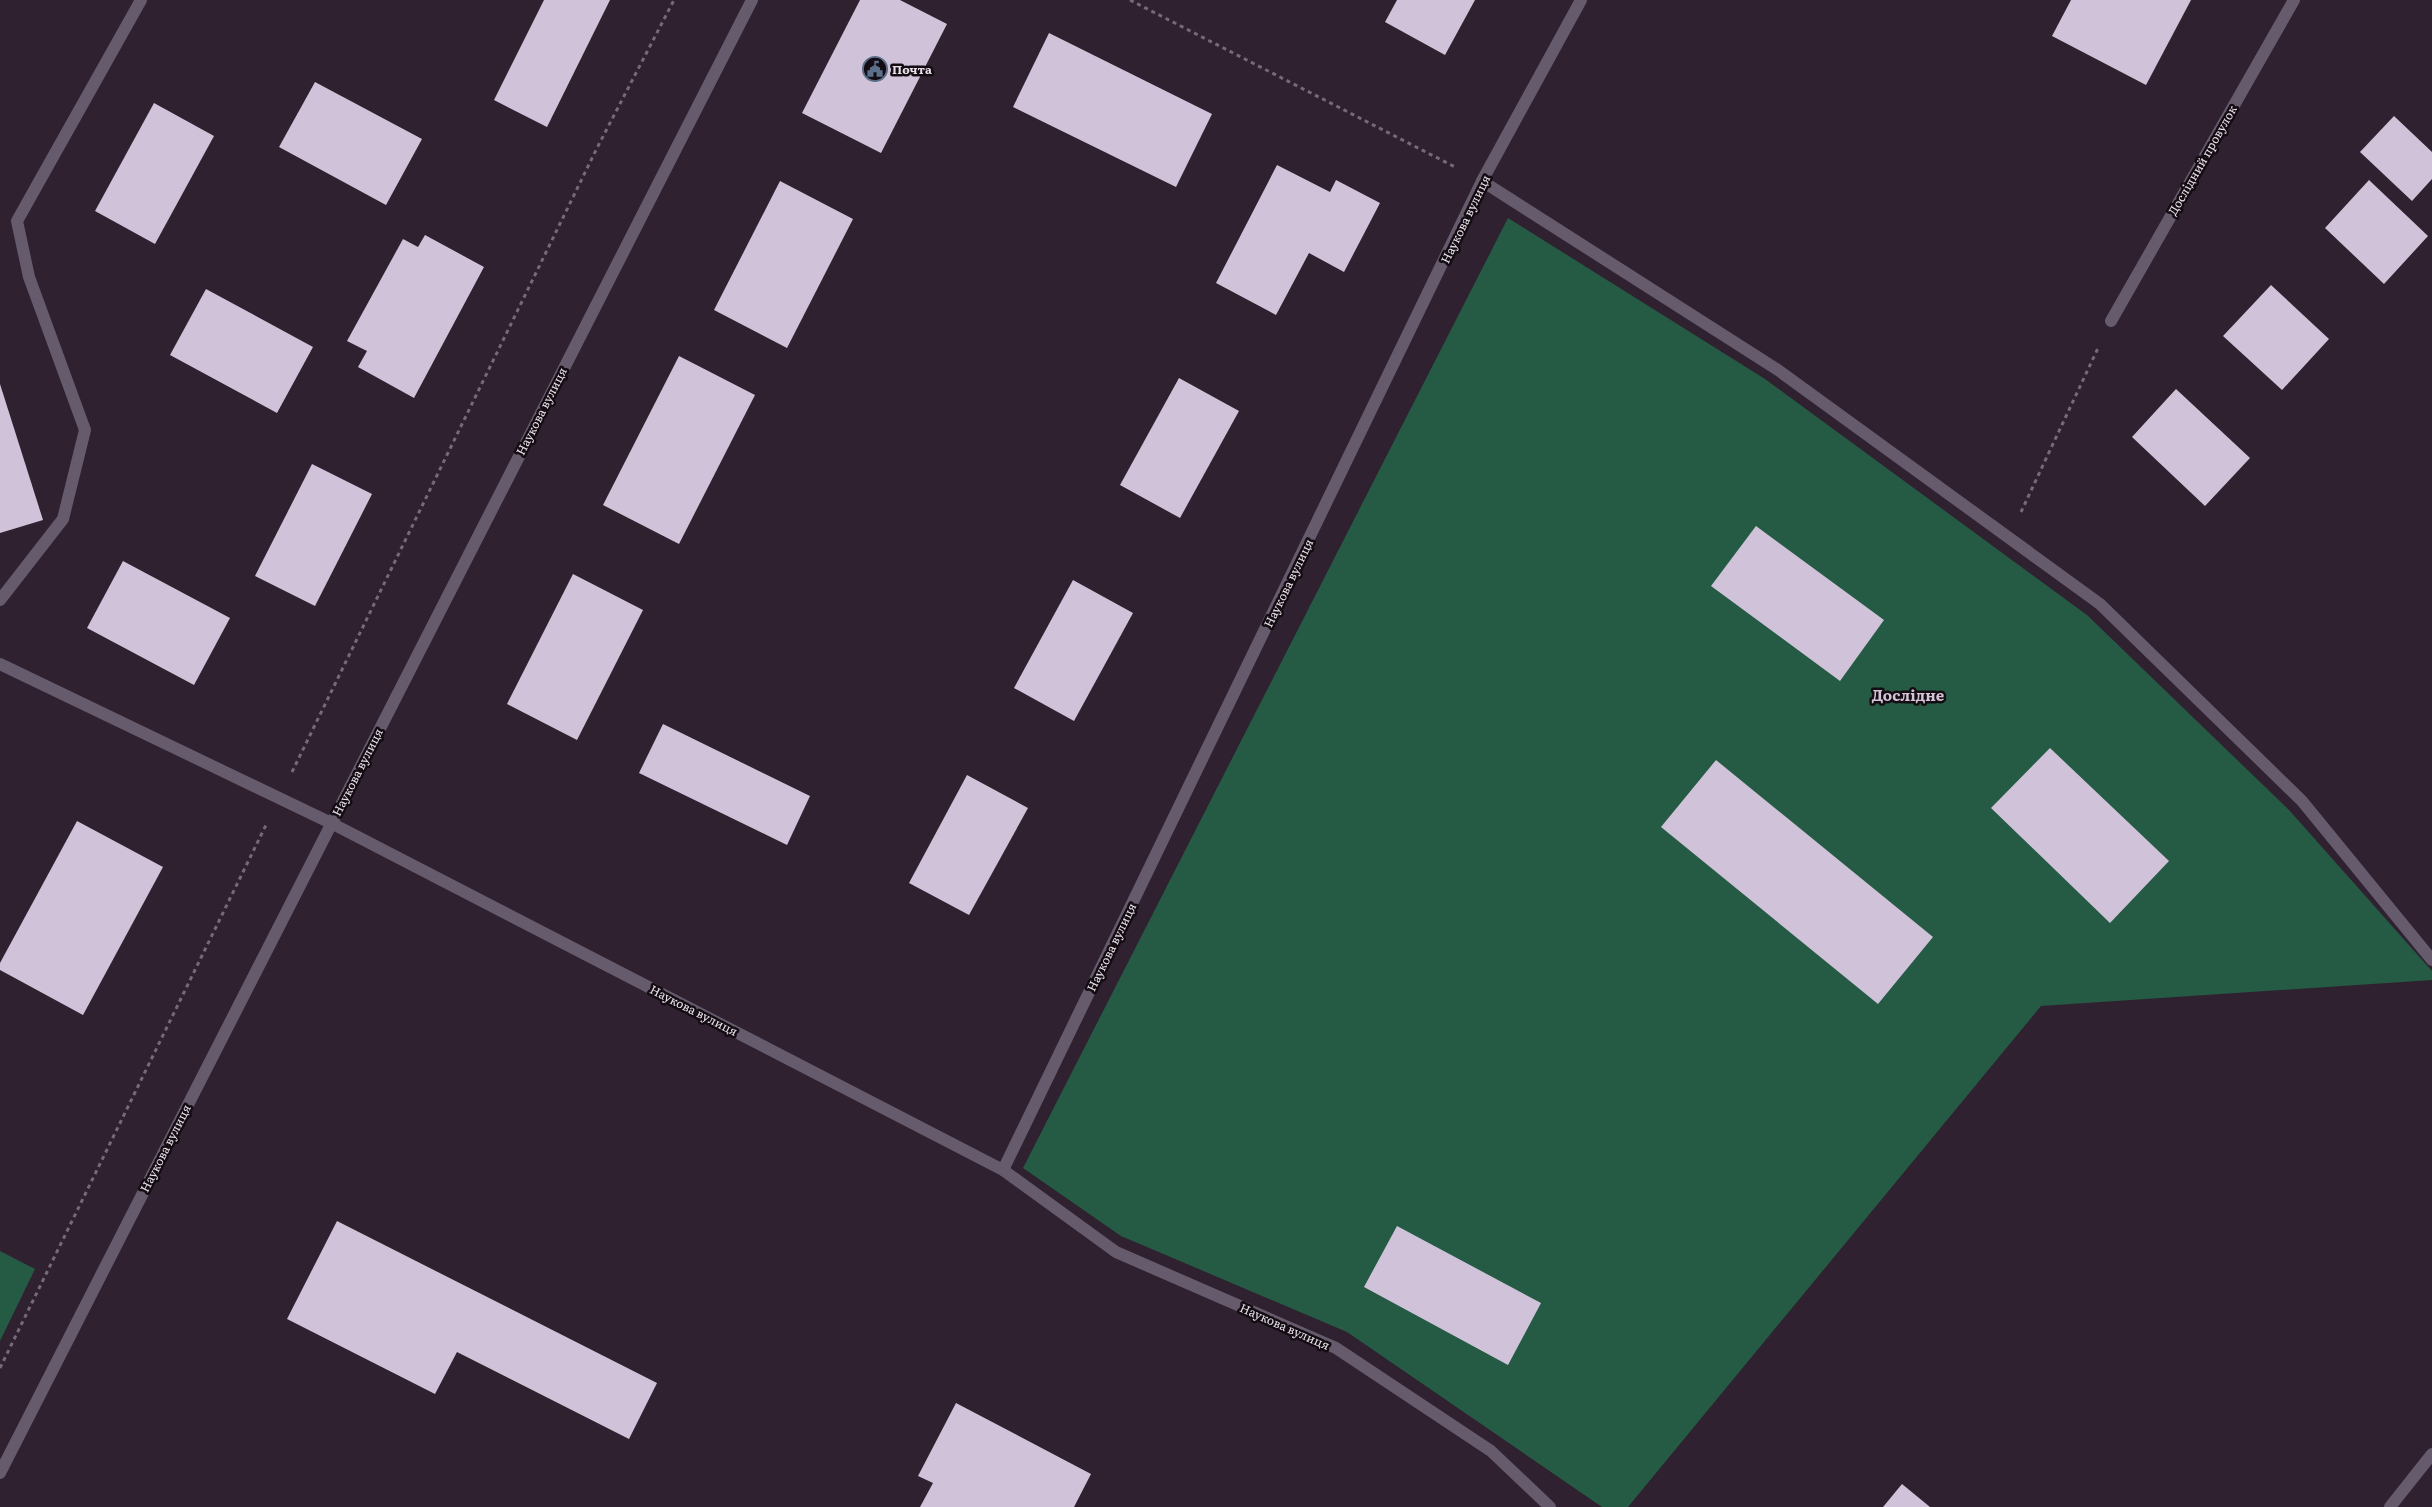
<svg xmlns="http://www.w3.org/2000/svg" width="2432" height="1507" font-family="Literata,serif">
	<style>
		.forest { fill: #255b44 }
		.building { fill: #d0c3d9 }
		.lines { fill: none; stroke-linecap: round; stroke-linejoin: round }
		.path { stroke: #776a77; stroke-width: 3; stroke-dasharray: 4 4; stroke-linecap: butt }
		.service { stroke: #665b6d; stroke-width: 12 }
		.minor { stroke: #665b6d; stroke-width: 12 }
		.tertiary { stroke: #665b6d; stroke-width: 12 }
		.labels { text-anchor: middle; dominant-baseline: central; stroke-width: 5; stroke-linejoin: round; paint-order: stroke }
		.poi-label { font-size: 12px; font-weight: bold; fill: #eae0ea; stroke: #130d13; text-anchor: start }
		.street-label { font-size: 12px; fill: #eae0ea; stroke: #130d13 }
		.quarter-label { font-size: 15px; font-weight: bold; fill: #d5c3d6; stroke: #130d13 }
	</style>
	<rect width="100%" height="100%" fill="#2f212f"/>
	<g class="forest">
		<polygon points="1508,218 1765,379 2087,615 2289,810 2432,971 2432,980 2041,1006 1628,1507 1602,1507 1347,1332 1121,1236 1023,1168"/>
		<polygon points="0,1251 35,1269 0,1341"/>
	</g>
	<g class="building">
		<polygon points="544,0 610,0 547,127 494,100"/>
		<polygon points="860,0 900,0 947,24 881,153 802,113"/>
		<polygon points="1397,0 1475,0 1445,55 1385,22"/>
		<polygon points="2071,0 2191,0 2146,85 2052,36"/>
		<polygon points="1049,33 1212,114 1176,187 1013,107"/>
		<polygon points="315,82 422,139 386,205 279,147"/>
		<polygon points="154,103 214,136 155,244 95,211"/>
		<polygon points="2394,116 2432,152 2432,179 2412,201 2360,152"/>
		<polygon points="1277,165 1330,192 1336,180 1380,203 1344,272 1309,253 1276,315 1216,283"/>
		<polygon points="2369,180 2428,236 2384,284 2325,228"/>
		<polygon points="780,181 853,219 787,348 714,310"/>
		<polygon points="425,235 484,267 414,398 358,367 367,351 347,341 403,239 418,247"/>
		<polygon points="2271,285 2329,339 2282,390 2223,336"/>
		<polygon points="206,289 313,347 277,413 170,355"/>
		<polygon points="679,356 755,395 679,544 603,505"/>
		<polygon points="1179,378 1239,411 1180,518 1120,485"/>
		<polygon points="0,384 43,520 0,533"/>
		<polygon points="2176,389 2250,458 2205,506 2132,437"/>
		<polygon points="312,464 372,494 315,606 255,576"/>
		<polygon points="1756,526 1884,620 1840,681 1711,586"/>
		<polygon points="123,561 230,618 194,685 87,628"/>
		<polygon points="573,574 643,610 577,740 507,704"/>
		<polygon points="1073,580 1133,613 1074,721 1014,688"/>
		<polygon points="663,724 810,796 787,845 639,773"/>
		<polygon points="2050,748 2169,861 2110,923 1991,808"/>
		<polygon points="1716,760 1933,937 1878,1004 1661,827"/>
		<polygon points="967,775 1028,808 969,915 909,883"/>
		<polygon points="77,821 163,867 83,1015 0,970 0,963"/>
		<polygon points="337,1221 657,1383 629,1439 457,1352 435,1394 287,1319"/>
		<polygon points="1397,1226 1541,1303 1508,1365 1364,1287"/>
		<polygon points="956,1403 1091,1474 1074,1507 920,1507 933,1483 918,1476"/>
		<polygon points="1902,1484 1930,1507 1883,1507"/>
	</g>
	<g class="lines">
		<g class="path">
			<polyline points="1130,0 1457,168"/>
			<polyline points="2021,512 2099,346"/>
			<polyline points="292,772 597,148 674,0"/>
			<polyline points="0,1368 267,823"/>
		</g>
		<polyline class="service" points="0,600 63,519 85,430 29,277 17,221 141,0"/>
		<g class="minor">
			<polyline points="1482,181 1778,370 2100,604 2302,801 2432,960"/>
			<polyline points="2111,321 2294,0"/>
			<polyline points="0,664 331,823 1003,1170 1116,1252 1336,1348 1491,1451 1550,1507"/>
			<polyline points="1003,1170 1482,181 1581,0"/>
			<polyline points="2390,1507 2432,1454"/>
		</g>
		<polyline class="tertiary" points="0,1473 752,0"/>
	</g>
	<defs>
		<symbol id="civic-ring" viewBox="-11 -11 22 22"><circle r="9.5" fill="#130d13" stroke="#5c6f8a" stroke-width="1.5"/><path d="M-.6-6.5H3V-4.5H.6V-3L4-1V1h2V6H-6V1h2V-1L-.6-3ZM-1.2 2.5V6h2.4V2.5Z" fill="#5c6f8a"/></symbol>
	</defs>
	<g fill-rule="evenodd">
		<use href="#civic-ring" x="861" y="55" width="28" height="28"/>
	</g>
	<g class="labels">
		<g class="poi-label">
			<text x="892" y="69">Почта</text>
		</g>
		<g class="street-label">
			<text transform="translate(2202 160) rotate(-60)">Дослідний провулок</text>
			<text transform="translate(1465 219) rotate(-64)">Наукова вулиця</text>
			<text transform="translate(541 411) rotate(-63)">Наукова вулиця</text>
			<text transform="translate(1288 583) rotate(-64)">Наукова вулиця</text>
			<text transform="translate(357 772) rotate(-63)">Наукова вулиця</text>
			<text transform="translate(1111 947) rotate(-64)">Наукова вулиця</text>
			<text transform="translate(694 1010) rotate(27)">Наукова вулиця</text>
			<text transform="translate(165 1148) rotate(-63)">Наукова вулиця</text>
			<text transform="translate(1285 1326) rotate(24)">Наукова вулиця</text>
		</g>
		<g class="quarter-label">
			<text x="1908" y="694">Дослідне</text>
		</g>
	</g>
</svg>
